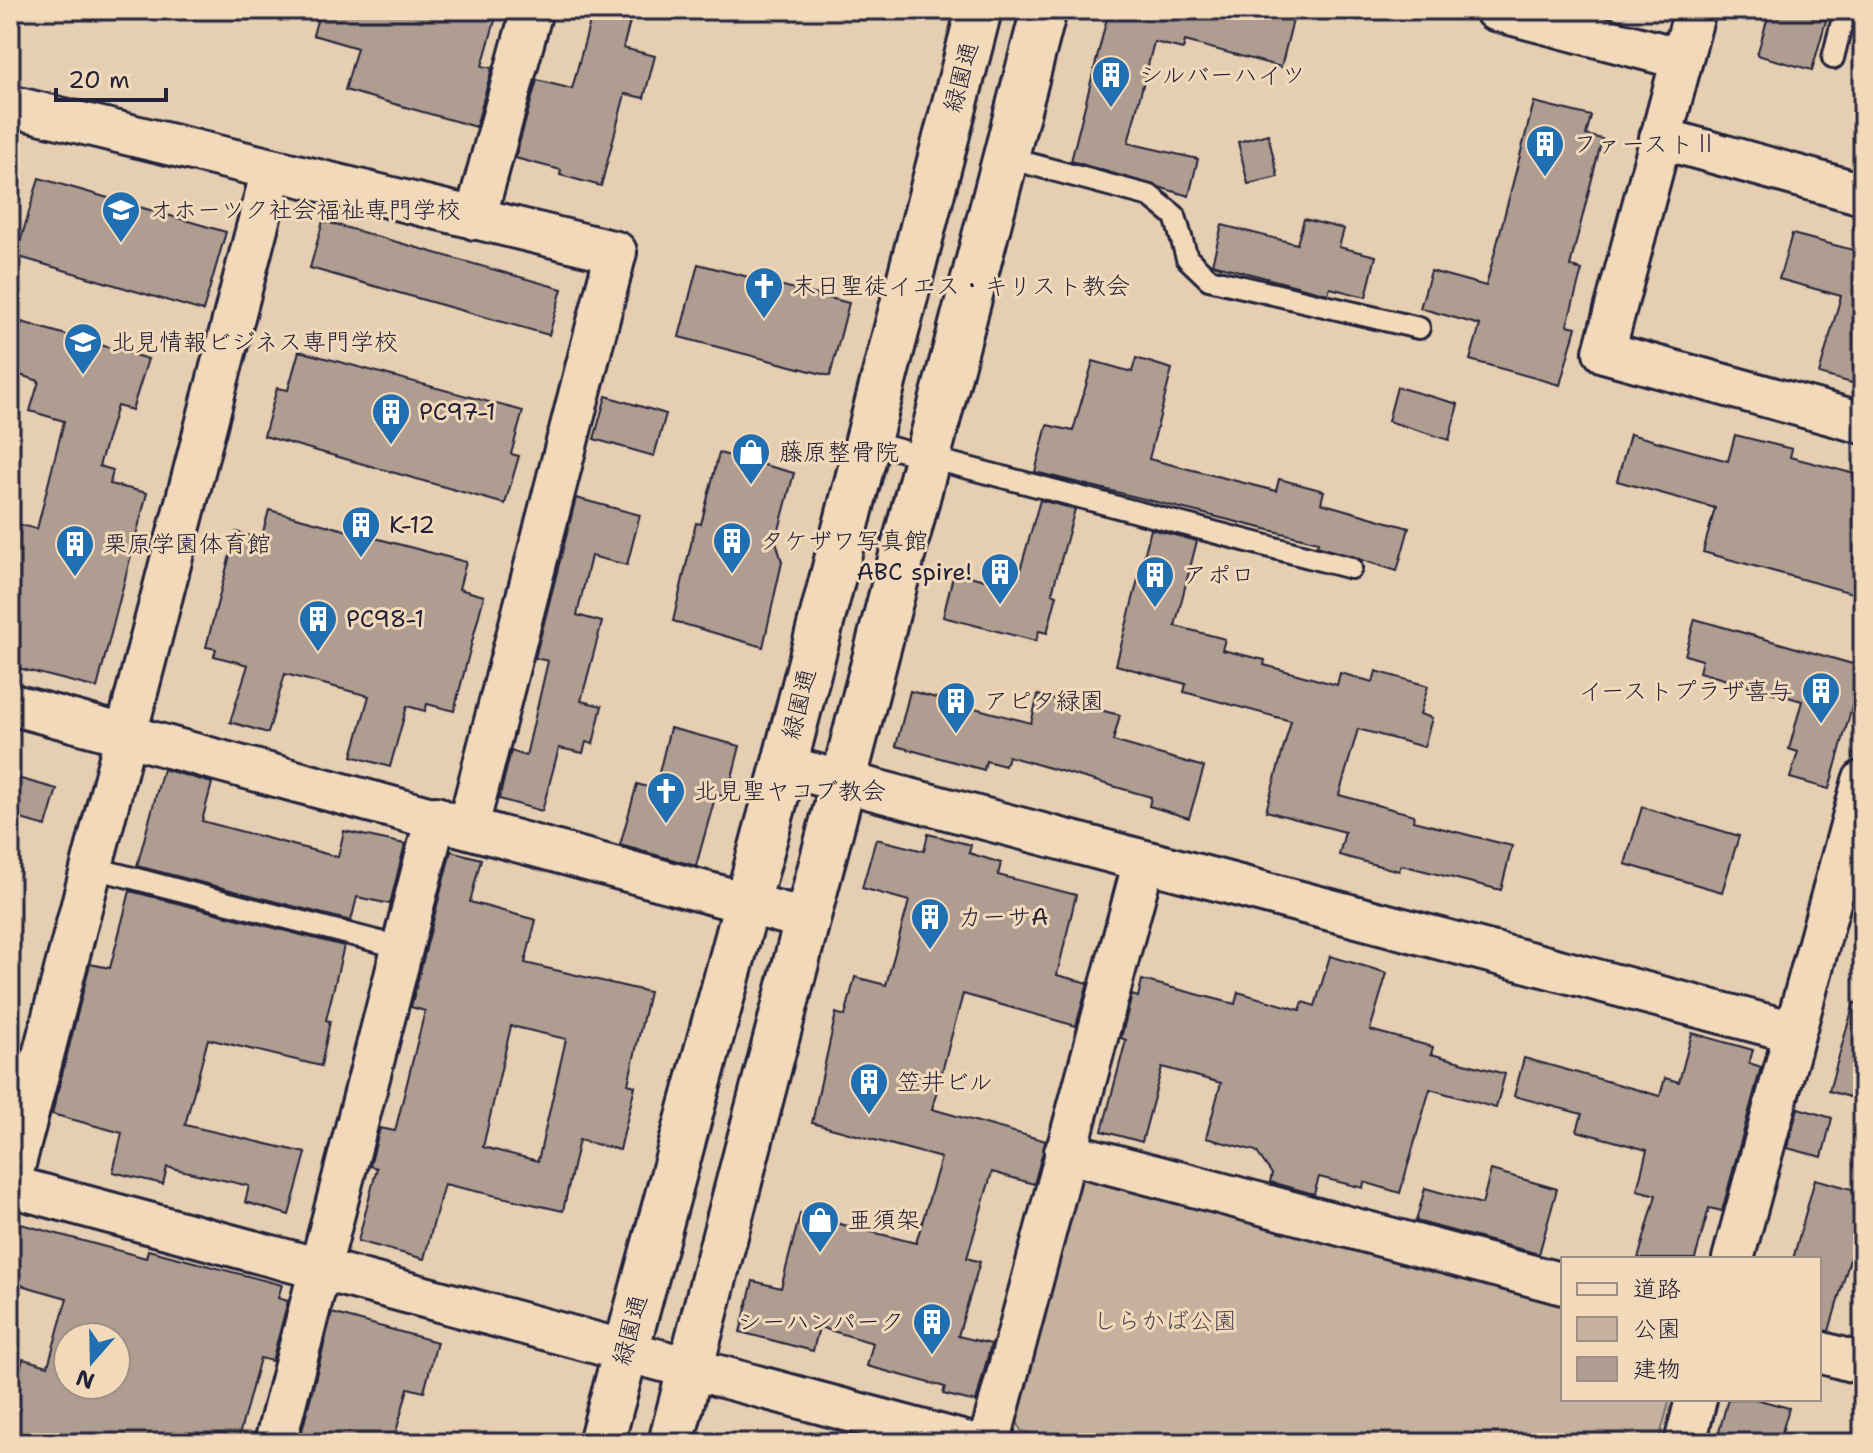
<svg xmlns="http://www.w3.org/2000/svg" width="1873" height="1453" font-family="'Shantell Sans','Klee One',sans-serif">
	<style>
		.green { fill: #c5b19e; stroke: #746a6c; stroke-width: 2 }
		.building { fill: #ae9d90; stroke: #22223b; stroke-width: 2; fill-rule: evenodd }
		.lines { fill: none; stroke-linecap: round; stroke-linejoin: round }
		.service-casing { stroke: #22223b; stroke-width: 26 }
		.minor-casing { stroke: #22223b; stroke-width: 46 }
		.tertiary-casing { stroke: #22223b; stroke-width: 50 }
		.service { stroke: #f2d9b9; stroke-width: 20 }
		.minor { stroke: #f2d9b9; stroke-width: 40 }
		.tertiary { stroke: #f2d9b9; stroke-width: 44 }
		.labels { text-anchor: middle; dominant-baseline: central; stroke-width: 6; stroke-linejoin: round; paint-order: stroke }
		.poi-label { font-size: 24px; fill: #22223b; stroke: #f2d9b9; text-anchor: start }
		.street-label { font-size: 24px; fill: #22223b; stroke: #f2d9b9 }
		.park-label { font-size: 24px; fill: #4b4654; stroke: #f2d9b9 }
	</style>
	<rect width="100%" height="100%" fill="#e5ceb2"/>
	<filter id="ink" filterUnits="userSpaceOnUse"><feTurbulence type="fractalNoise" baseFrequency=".0125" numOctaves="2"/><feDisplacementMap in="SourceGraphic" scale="16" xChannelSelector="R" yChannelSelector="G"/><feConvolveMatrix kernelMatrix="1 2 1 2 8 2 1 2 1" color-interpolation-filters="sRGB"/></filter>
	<g filter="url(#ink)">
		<polygon class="green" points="1088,1174 1563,1303 1563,1399 1670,1399 1658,1443 1069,1443 1021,1431 1014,1413 1077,1179"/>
		<g class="building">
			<polygon points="320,10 498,10 482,66 492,68 476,127 345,90 357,48 313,35"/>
			<polygon points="593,10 633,10 623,48 655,56 644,98 625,94 601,186 560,175 561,170 515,158 537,80 572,89"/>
			<polygon points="1109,10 1254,10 1293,20 1281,67 1185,41 1183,49 1154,42 1128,143 1198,159 1189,196 1071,161"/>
			<polygon points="1770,10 1829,10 1812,70 1757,55"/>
			<polygon points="1534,102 1591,116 1586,135 1602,139 1570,266 1582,270 1567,325 1576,327 1560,385 1470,360 1480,325 1420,308 1431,271 1486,286"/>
			<polygon points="1268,134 1278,177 1248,184 1238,142"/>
			<polygon points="39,178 226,232 203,311 16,256"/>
			<polygon points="1304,219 1344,229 1339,247 1376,256 1366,297 1330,288 1328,294 1212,264 1222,225 1297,244"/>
			<polygon points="323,221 562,289 549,335 310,268"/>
			<polygon points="1792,234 1853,250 1863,249 1863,386 1819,374 1841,296 1779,279"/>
			<polygon points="698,264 849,303 830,376 679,337"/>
			<polygon points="22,322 148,359 132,410 117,406 99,466 113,470 110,484 147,493 97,688 10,666 10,522 37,529 64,421 30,411 39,381 10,372"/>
			<polygon points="299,351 523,411 511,454 519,456 505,504 264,436 277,388 288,390"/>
			<polygon points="1136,358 1172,369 1149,459 1276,491 1279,479 1324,491 1321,503 1409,528 1397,571 1317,546 1318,542 1035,472 1047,425 1073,431 1093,361 1132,372"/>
			<polygon points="1397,387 1458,404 1449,440 1388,421"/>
			<polygon points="606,396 666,414 654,456 594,439"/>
			<polygon points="1630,434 1728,461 1735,435 1792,449 1790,457 1863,476 1863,596 1703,552 1715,508 1617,481"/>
			<polygon points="719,453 794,473 776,541 782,562 763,647 673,621 696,523 701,524"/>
			<polygon points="576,498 640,515 627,565 591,556 577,615 602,622 581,701 602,706 593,744 586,742 583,753 559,748 542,811 499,799 511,751 526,756 548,661 535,658"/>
			<polygon points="1040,500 1075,509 1052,593 1057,595 1047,633 1039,631 1036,641 943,617 954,572 996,583 1000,569 1019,574"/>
			<polygon points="269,510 466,562 459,589 484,596 454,711 427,704 425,711 407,706 390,767 352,756 369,696 285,674 268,733 230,722 248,665 214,656 216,649 206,647 236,532 261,539"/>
			<polygon points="1151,529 1197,541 1175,626 1225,639 1222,650 1265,660 1264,665 1337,685 1340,673 1373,682 1376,671 1428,686 1420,714 1432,718 1424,747 1358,729 1339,795 1414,815 1413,821 1512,846 1501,890 1401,865 1399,871 1339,855 1345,832 1266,811 1291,721 1184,692 1186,684 1116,665"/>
			<polygon points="1695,619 1863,667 1829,789 1790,778 1798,752 1789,749 1802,701 1699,672 1702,660 1685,655"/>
			<polygon points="910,691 1031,723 1038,695 1120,715 1113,741 1204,767 1189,818 1149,806 1151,797 1008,756 1005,766 986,761 984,770 896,746"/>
			<polygon points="670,728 740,746 727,797 716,794 696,866 620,845 637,784 655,789"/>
			<polygon points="163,769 212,783 202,821 338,857 344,831 405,844 390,904 357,897 351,921 137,866"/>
			<polygon points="10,776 57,789 46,826 10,816"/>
			<polygon points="1642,807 1739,836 1722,892 1625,864"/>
			<polygon points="928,834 971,845 969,853 1001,863 998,875 1076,895 1057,975 1088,983 1076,1026 963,994 951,1038 932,1109 1046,1141 1034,1184 992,1172 967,1258 980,1262 958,1336 991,1344 976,1402 943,1394 945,1387 867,1366 873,1343 819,1327 813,1351 740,1332 753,1281 781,1288 800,1214 916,1243 941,1158 812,1123 836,1013 845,1016 855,977 886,985 909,901 862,888 876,839 924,851"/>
			<path d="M451,851L481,859L470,902L536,920L525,963L649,992L628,1084L635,1086L620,1150L579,1140L563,1211L444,1184L424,1259L358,1241L377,1168L370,1166L380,1128L395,1131L425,1011L411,1007ZM511,1026L566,1039L538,1161L483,1147Z"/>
			<polygon points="130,891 344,946 326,1020 330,1021 321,1066 208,1039 185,1125 306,1153 289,1215 245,1202 249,1186 167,1167 163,1184 113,1172 122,1133 52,1114 90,964 110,968"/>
			<polygon points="1330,956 1387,973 1370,1030 1433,1047 1431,1054 1505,1074 1496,1108 1430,1089 1400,1193 1364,1182 1363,1188 1319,1177 1314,1194 1270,1182 1272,1174 1256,1151 1206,1138 1221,1083 1162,1067 1142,1142 1102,1131 1126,1040 1121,1038 1132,995 1138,997 1142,980 1235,1004 1238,992 1300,1010 1303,1002 1315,1006"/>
			<polygon points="1854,1003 1863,1004 1863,1101 1829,1091"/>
			<polygon points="1692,1033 1753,1050 1749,1063 1761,1067 1722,1211 1709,1208 1695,1259 1638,1259 1656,1195 1637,1190 1647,1150 1577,1131 1582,1114 1514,1096 1524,1058 1660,1096 1665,1078 1679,1082"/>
			<polygon points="1798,1108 1832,1118 1822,1157 1787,1148"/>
			<polygon points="1491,1170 1557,1189 1539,1254 1416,1221 1425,1188 1482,1204"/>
			<polygon points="1815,1179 1863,1192 1863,1259 1850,1259 1829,1331 1819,1330 1819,1259 1793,1259"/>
			<path d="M17,1223L146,1258L148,1250L282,1285L278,1298L288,1301L272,1361L260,1358L237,1443H10V1381L16,1383L23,1359L48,1366L67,1298L10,1282V1249ZM68,1337H116V1385H68Z"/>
			<polygon points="332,1313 437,1342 424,1392 408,1388 393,1443 299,1443"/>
			<polygon points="1728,1399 1756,1399 1789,1408 1779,1443 1716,1443"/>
		</g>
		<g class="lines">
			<defs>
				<g id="service">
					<polyline points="1833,58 1845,10"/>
					<polyline points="1004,157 1150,196 1175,216 1187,258 1209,279 1419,328"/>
					<polyline points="865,441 1351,568"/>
					<polyline points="94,868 403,948"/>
				</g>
				<g id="minor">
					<polyline points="1495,10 1682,59"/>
					<polyline points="1695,10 1604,352 1863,423"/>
					<polyline points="10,106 616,252 468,826"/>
					<polyline points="1660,138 1863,194"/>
					<polyline points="475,219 532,10"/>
					<polyline points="10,704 805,919"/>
					<polyline points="784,766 1794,1032"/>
					<polyline points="1065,1152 1563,1284"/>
					<polyline points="10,1183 272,170"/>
					<polyline points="10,1186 969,1443"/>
					<polyline points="1733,1259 1863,781"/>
					<polyline points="1819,1352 1863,1364"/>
					<polyline points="275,1443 436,817"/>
					<polyline points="989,1443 1144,861"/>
					<polyline points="1685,1443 1696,1399"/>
				</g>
				<g id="tertiary">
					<polyline points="601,1443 784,766 979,10"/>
					<polyline points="671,1443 1044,10"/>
				</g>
			</defs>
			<use href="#service" class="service-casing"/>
			<use href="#minor" class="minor-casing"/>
			<use href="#tertiary" class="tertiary-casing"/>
			<use href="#service" class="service"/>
			<use href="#minor" class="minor"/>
			<use href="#tertiary" class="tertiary"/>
		</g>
	</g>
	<defs>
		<symbol id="building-pin" viewBox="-11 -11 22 30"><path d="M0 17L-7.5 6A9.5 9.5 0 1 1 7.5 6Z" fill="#1f6fb2" stroke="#f2d9b9"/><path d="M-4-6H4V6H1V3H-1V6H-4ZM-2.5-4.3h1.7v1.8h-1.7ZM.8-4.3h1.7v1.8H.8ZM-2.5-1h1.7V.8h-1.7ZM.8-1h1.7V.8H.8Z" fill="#fff"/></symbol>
		<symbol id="university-pin" viewBox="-11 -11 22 30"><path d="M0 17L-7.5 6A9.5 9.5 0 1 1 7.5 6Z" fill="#1f6fb2" stroke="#f2d9b9"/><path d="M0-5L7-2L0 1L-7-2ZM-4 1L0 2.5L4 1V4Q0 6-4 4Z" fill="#fff"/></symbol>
		<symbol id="church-pin" viewBox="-11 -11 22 30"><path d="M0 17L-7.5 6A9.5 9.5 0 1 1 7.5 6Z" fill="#1f6fb2" stroke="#f2d9b9"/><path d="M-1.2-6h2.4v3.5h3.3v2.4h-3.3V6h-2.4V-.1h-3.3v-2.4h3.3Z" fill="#fff"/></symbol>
		<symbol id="shop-pin" viewBox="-11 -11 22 30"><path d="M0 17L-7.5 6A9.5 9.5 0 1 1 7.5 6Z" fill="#1f6fb2" stroke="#f2d9b9"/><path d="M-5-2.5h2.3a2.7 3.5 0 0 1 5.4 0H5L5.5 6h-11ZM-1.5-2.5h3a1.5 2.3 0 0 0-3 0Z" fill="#fff"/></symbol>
	</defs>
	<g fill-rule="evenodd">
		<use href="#building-pin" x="1089" y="53" width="44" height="60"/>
		<use href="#building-pin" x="1523" y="122" width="44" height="60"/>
		<use href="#university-pin" x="99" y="188" width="44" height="60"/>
		<use href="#church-pin" x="742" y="264" width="44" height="60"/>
		<use href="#university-pin" x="61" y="320" width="44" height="60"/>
		<use href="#building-pin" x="369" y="390" width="44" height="60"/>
		<use href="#shop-pin" x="729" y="430" width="44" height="60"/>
		<use href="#building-pin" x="339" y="503" width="44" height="60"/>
		<use href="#building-pin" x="710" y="519" width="44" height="60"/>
		<use href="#building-pin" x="53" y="522" width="44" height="60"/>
		<use href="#building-pin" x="978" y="550" width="44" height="60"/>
		<use href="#building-pin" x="1133" y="553" width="44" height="60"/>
		<use href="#building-pin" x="296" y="597" width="44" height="60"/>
		<use href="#building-pin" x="1799" y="669" width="44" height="60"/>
		<use href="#building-pin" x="934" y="679" width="44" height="60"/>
		<use href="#church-pin" x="644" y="769" width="44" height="60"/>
		<use href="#building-pin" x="908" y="895" width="44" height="60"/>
		<use href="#building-pin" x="847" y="1060" width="44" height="60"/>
		<use href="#shop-pin" x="798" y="1198" width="44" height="60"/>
		<use href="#building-pin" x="910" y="1300" width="44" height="60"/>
	</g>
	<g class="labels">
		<g class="poi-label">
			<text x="1139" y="75">シルバーハイツ</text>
			<text x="1573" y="144">ファーストⅡ</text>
			<text x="149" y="210">オホーツク社会福祉専門学校</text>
			<text x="792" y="286">末日聖徒イエス・キリスト教会</text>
			<text x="111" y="342">北見情報ビジネス専門学校</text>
			<text x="419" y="412">PC97-1</text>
			<text x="779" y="452">藤原整骨院</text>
			<text x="389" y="525">K-12</text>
			<text x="760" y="541">タケザワ写真館</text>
			<text x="103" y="544">栗原学園体育館</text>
			<text x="972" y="572" text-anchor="end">ABC spire!</text>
			<text x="1183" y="575">アポロ</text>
			<text x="346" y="619">PC98-1</text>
			<text x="1793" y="691" text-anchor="end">イーストプラザ喜与</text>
			<text x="984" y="701">アピタ緑園</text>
			<text x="694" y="791">北見聖ヤコブ教会</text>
			<text x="958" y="917">カーサA</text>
			<text x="897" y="1082">笠井ビル</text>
			<text x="848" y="1220">亜須架</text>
			<text x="904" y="1322" text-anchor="end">シーハンパーク</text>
		</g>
		<g class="street-label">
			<text transform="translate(961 77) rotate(-75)">緑園通</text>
			<text transform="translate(799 704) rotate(-76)">緑園通</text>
			<text transform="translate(630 1330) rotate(-75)">緑園通</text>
		</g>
		<g class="park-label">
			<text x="1165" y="1321">しらかば公園</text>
		</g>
	</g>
	<rect width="1873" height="1453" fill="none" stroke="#f2d9b9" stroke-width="40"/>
	<rect x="20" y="20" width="1833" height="1413" fill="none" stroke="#22223b" stroke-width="3" filter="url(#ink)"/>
	<rect x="1561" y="1257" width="260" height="144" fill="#f2d9b9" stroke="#9f9087" stroke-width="2"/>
	<rect x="1577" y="1283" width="40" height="12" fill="#f2d9b9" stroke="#9f9087" stroke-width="2"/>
	<text x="1633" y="1297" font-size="24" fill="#22223b">道路</text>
	<rect x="1577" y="1317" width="40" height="24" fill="#c5b19e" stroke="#9f9087" stroke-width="2"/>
	<text x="1633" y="1337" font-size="24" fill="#22223b">公園</text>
	<rect x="1577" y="1357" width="40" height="24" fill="#ae9d90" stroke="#9f9087" stroke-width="2"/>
	<text x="1633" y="1377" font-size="24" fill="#22223b">建物</text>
	<g transform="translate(92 1361) rotate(200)"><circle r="38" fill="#f2d9b9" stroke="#9f9087" stroke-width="2"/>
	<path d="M0-6L14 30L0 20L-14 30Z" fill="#1f6fb2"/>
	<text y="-12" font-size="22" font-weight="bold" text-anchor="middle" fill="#22223b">N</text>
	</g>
	<path d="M56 88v12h110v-12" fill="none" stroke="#22223b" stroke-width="4"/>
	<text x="68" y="88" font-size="24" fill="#22223b" stroke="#f2d9b9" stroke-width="6" paint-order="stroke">20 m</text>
</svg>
